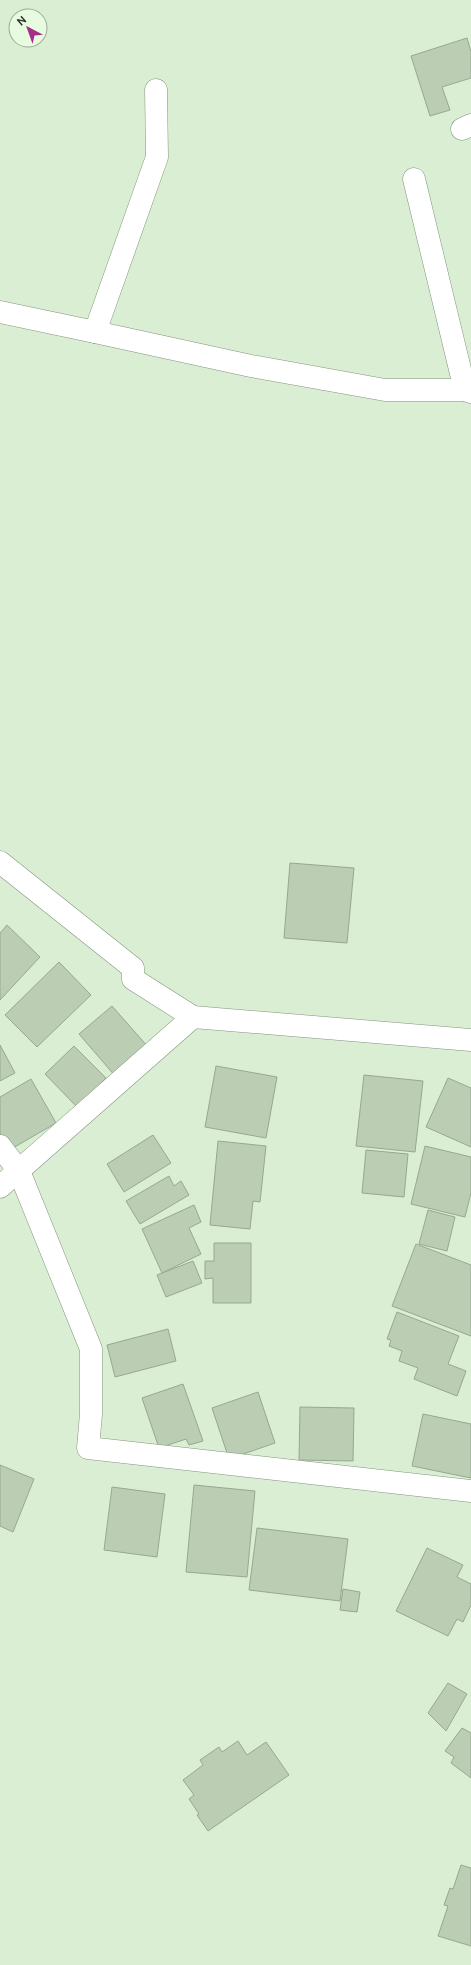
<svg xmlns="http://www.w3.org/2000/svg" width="471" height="1965" font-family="Ubuntu,sans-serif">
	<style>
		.building { fill: #bbceb4; stroke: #96a990 }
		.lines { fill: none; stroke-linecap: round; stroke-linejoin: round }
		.minor-casing { stroke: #83957d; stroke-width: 23 }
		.minor { stroke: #fff; stroke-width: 22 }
	</style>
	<rect width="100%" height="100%" fill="#daeed3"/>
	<g class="building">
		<polygon points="467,38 471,52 471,78 442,87 450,110 430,116 411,56"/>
		<polygon points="290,863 354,868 347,943 284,938"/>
		<polygon points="7,925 40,957 0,1000 0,933"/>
		<polygon points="59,962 91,995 37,1047 5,1015"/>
		<polygon points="112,1006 149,1048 116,1077 79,1034"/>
		<polygon points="0,1045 15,1073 0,1081"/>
		<polygon points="74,1046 106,1078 77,1107 45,1074"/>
		<polygon points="216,1066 277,1077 266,1138 205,1127"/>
		<polygon points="364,1075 423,1081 415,1152 356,1146"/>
		<polygon points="448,1078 471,1088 471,1147 426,1127"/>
		<polygon points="31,1079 56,1123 6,1152 0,1140 0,1097"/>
		<polygon points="153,1135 171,1163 124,1192 107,1164"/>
		<polygon points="218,1141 266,1146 260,1202 253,1201 250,1229 210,1225"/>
		<polygon points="425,1146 471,1157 471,1193 465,1217 411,1204"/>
		<polygon points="366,1150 408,1154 404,1197 362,1193"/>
		<polygon points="169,1176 174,1186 181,1181 189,1195 140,1224 126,1201"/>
		<polygon points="194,1205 201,1222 189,1228 201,1254 162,1273 142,1229"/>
		<polygon points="428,1210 455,1217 447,1251 419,1244"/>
		<polygon points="214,1243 251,1243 251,1303 213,1303 213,1278 205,1279 205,1261 214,1261"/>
		<polygon points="416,1244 471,1265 471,1336 392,1306"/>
		<polygon points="193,1261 202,1283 166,1297 157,1275"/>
		<polygon points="397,1312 459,1336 448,1364 466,1371 457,1396 414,1379 418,1368 399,1361 402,1351 389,1346 391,1340 387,1339"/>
		<polygon points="168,1329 176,1361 115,1377 107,1345"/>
		<polygon points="183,1384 203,1441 189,1445 186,1439 159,1448 142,1398"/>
		<polygon points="258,1392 275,1443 229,1459 212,1408"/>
		<polygon points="300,1407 354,1408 353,1461 299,1460"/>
		<polygon points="423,1414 471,1424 471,1478 412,1466"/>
		<polygon points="0,1465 34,1479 13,1532 0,1526"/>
		<polygon points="194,1485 255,1491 247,1577 186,1572"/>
		<polygon points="112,1487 165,1494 157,1557 104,1550"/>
		<polygon points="257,1528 348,1539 340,1601 249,1590"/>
		<polygon points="427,1548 463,1565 457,1577 471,1584 471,1605 463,1622 457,1619 448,1636 396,1611"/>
		<polygon points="343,1589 360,1592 357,1612 340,1610"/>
		<polygon points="448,1683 467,1694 446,1731 428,1713"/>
		<polygon points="462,1728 471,1733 471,1778 451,1763 454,1757 445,1751"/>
		<polygon points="238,1741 247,1755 266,1742 289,1775 208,1831 197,1815 199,1814 189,1799 194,1795 183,1780 203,1765 200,1760 219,1747 222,1752"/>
		<polygon points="461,1865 471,1868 471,1946 438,1936 448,1906 444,1905 450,1888 453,1889"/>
	</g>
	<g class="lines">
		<defs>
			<g id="minor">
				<polyline points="156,90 157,157 95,332 251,366 385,390 465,390 471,392"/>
				<polyline points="462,129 471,125"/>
				<polyline points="414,179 465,390"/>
				<polyline points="0,312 95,332"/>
				<polyline points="0,862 133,968 133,979 193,1017 471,1040"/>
				<polyline points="0,1146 19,1171 91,1349 91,1414 88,1448 471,1491"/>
				<polyline points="0,1187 193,1017"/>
			</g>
		</defs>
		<use href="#minor" class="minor-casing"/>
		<use href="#minor" class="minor"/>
	</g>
	<g transform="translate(28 28) rotate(319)"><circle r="19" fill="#e7fbe0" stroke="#9cab97"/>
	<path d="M0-3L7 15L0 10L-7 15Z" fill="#a52f88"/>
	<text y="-6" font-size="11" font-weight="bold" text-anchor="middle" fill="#2b3329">N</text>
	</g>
</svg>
